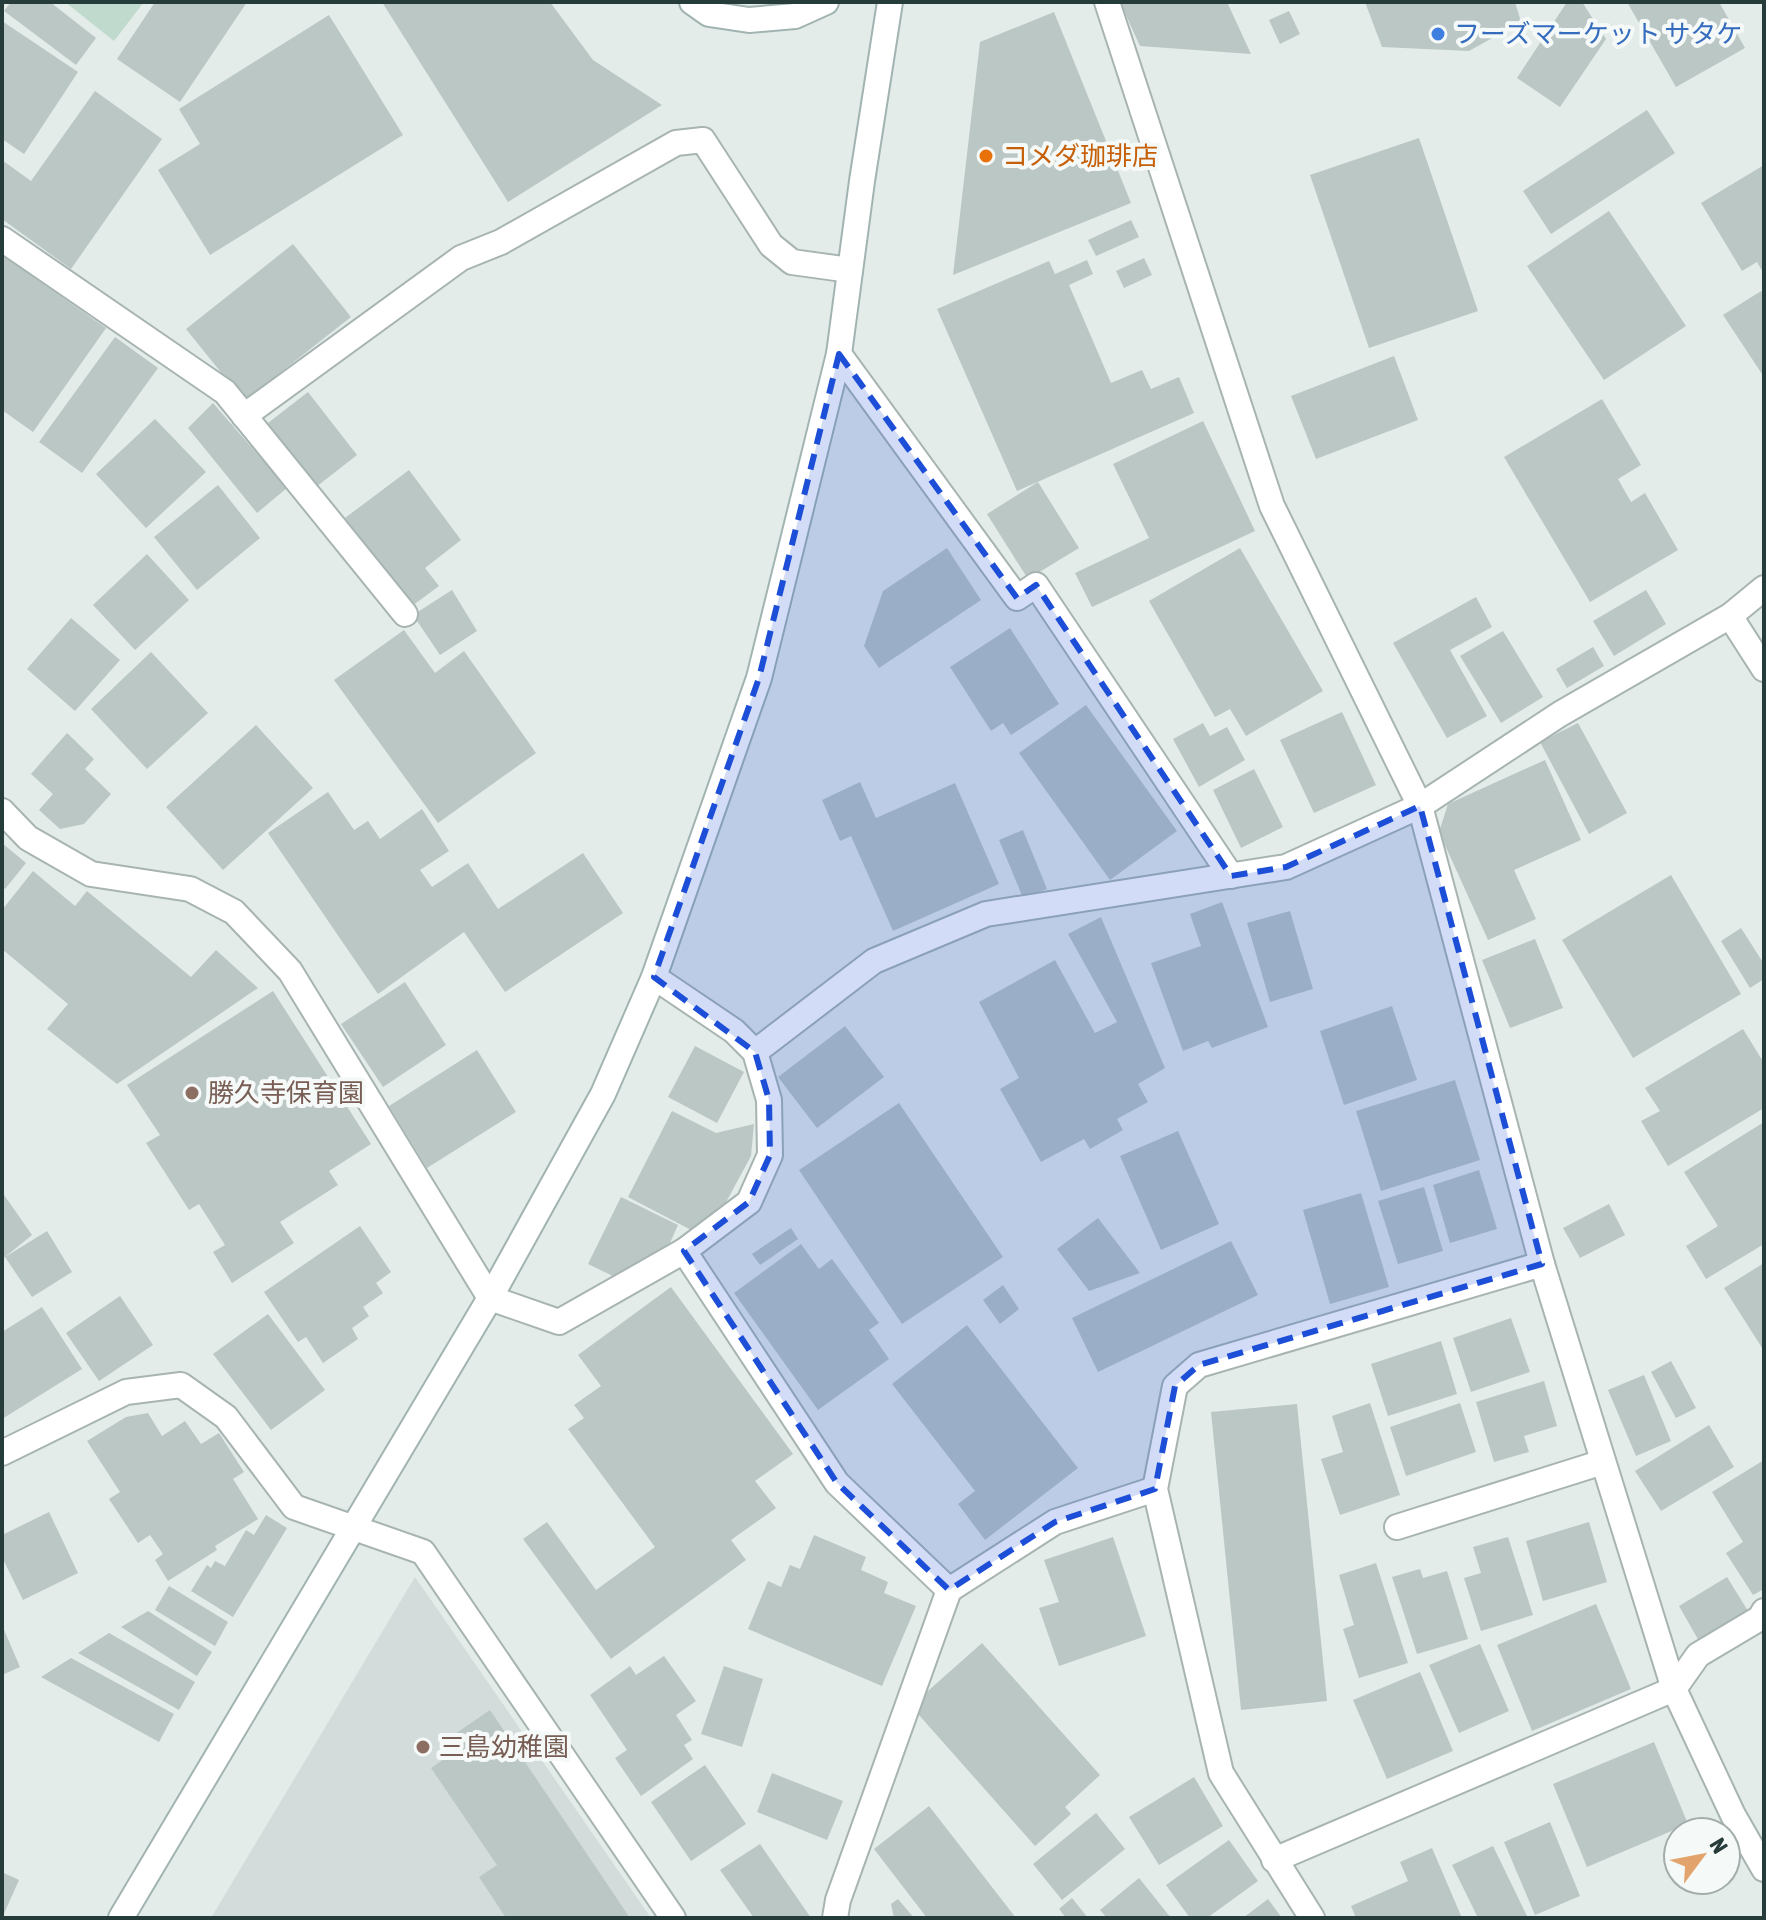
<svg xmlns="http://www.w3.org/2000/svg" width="1766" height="1920" font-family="'Asap Condensed','Noto Sans JP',sans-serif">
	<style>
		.built { fill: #d3dcda }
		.green { fill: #c0dbcd }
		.building { fill: #bac7c4 }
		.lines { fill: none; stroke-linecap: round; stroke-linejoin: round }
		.lane-casing { stroke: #a7b4b2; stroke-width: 28 }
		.street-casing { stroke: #a7b4b2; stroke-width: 28 }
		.secondary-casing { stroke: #a1b4b1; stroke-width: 28 }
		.lane { stroke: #fff; stroke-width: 24 }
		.street { stroke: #fff; stroke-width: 24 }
		.secondary { stroke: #fff; stroke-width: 24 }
		.marked { fill: #1d4ed8; fill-opacity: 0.2; stroke: #1d4ed8; stroke-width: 6; stroke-dasharray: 16 10; stroke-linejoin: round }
		.shop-dot { fill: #3f7fe0; stroke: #f5f9f8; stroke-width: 3 }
		.food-dot { fill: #e8710a; stroke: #f5f9f8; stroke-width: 3 }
		.education-dot { fill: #8d6e63; stroke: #f5f9f8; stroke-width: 3 }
		.labels { text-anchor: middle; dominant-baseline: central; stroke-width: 8; stroke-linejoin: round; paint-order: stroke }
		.shop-label { font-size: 26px; fill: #366cbe; stroke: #f5f9f8; text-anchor: start }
		.food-label { font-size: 26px; fill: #c56008; stroke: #f5f9f8; text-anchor: start }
		.education-label { font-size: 26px; fill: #785e54; stroke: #f5f9f8; text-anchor: start }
	</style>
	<rect width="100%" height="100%" fill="#e4ecea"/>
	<polygon class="built" points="415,1577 651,1918 211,1918"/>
	<polygon class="green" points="65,2 144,2 114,41"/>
	<g class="building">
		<polygon points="11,2 50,2 96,38 76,65 4,11"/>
		<polygon points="155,2 247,2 180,102 117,59"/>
		<polygon points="382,2 550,2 593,60 662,105 508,202"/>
		<polygon points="1120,2 1227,2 1251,54 1140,46"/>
		<polygon points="1365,2 1515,2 1521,22 1469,51 1382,47"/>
		<polygon points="1567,2 1582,2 1606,39 1560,107 1517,78"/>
		<polygon points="1627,2 1719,2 1745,48 1676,87"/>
		<polygon points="1289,11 1300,34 1280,44 1269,20"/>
		<polygon points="1054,12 1131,203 953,275 980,42"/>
		<polygon points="329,15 403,135 210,255 158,170 200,144 179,109"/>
		<polygon points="2,21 78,72 24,154 2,139"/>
		<polygon points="95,91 162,139 71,269 2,219 2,160 31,181"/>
		<polygon points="1647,110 1675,153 1551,234 1523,191"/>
		<polygon points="1419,138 1478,311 1369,348 1310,175"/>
		<polygon points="1764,165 1764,274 1757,262 1742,271 1701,203"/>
		<polygon points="1609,211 1686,326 1604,380 1527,266"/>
		<polygon points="1131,220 1139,237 1096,256 1088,240"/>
		<polygon points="293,244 351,317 244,401 186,329"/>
		<polygon points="2,255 106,328 33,432 2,410"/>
		<polygon points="1144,258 1152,275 1124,288 1116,271"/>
		<polygon points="1087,260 1093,274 1069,285 1111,383 1142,370 1151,389 1179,377 1194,413 1017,491 937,309 1049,261 1055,274"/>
		<polygon points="1761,291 1764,296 1764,377 1723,315"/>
		<polygon points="115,337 158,368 82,473 39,442"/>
		<polygon points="1394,356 1418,420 1316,459 1291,396"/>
		<polygon points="308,392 357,455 316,487 268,423"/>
		<polygon points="1602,399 1641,465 1618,479 1631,502 1645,493 1678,550 1590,602 1504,457"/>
		<polygon points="213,403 287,488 257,513 188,428"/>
		<polygon points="155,419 206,472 146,528 96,474"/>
		<polygon points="1203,421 1255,531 1092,607 1075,573 1149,538 1113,464"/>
		<polygon points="409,470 461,540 425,568 439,586 412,606 345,518"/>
		<polygon points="1038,482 1079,548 1028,579 987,514"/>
		<polygon points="218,485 260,538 197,590 154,537"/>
		<polygon points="947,548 981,600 879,668 864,646 883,591"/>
		<polygon points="1240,548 1323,691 1246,736 1230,709 1215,717 1149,601"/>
		<polygon points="147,554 189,600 135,650 93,605"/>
		<polygon points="452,590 477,631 440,655 413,615"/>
		<polygon points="1646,590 1666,624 1614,656 1593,621"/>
		<polygon points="1476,597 1492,627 1450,650 1487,716 1447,738 1393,643"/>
		<polygon points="71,618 120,660 75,711 27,669"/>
		<polygon points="1010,628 1059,704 1011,735 1003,723 991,731 950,667"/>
		<polygon points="404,630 435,673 464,651 536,753 438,823 334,680"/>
		<polygon points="1503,631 1543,697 1501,723 1460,656"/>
		<polygon points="1593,647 1604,666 1567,688 1556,669"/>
		<polygon points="151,652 208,713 147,769 91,709"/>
		<polygon points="1086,705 1177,831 1110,880 1019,753"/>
		<polygon points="1342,712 1376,785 1314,813 1280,740"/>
		<polygon points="1203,723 1210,736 1227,727 1245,760 1199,787 1173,739"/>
		<polygon points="1578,723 1627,813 1589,834 1540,742"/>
		<polygon points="256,725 313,788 223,870 166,807"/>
		<polygon points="67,733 94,759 85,769 111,794 84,824 60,829 39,810 53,794 31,774"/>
		<polygon points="1545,760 1581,840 1514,870 1536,919 1488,940 1439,832 1448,804"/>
		<polygon points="1254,769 1283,827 1241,848 1213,790"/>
		<polygon points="860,782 876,818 955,783 999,884 893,931 851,836 840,841 822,800"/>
		<polygon points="328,792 354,830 368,821 380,839 422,809 449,851 420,870 432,887 468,863 498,909 583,853 623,913 505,992 464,932 378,994 268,833"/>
		<polygon points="1023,830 1047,889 1023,898 999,840"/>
		<polygon points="2,843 26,863 5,889 2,886"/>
		<polygon points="33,871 75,906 87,891 191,977 216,950 258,988 117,1084 47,1029 68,1004 2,949 2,910"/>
		<polygon points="1671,875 1741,994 1633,1058 1562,940"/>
		<polygon points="1222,902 1268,1027 1212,1048 1208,1041 1183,1051 1151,963 1201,946 1190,914"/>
		<polygon points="1290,911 1313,989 1270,1002 1247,923"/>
		<polygon points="1101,917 1165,1068 1138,1084 1148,1102 1117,1119 1123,1130 1090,1149 1084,1139 1041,1162 1000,1089 1019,1078 979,1002 1055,960 1095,1033 1117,1022 1068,934"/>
		<polygon points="1741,928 1764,964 1764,979 1750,988 1721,941"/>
		<polygon points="1535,939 1563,1008 1510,1028 1482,960"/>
		<polygon points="405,982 446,1045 383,1087 341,1024"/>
		<polygon points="273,991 371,1144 329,1171 338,1185 280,1222 294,1243 232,1283 213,1252 225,1245 199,1204 189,1210 146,1143 160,1135 127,1085"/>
		<polygon points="1392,1006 1417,1080 1344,1105 1320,1031"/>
		<polygon points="845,1026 884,1077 817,1128 778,1077"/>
		<polygon points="1743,1029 1764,1063 1764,1108 1668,1166 1641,1121 1660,1111 1645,1088"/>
		<polygon points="695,1046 744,1072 717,1123 668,1097"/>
		<polygon points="477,1050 516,1112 427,1168 389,1106"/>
		<polygon points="1455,1080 1480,1160 1381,1191 1356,1111"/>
		<polygon points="899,1103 1003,1257 902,1324 799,1170"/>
		<polygon points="672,1111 716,1133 754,1124 751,1156 717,1219 695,1232 628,1197"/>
		<polygon points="1764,1122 1764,1244 1706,1279 1686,1246 1718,1226 1684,1172"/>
		<polygon points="1178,1131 1219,1224 1161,1250 1120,1156"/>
		<polygon points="1479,1170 1497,1229 1450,1243 1433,1185"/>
		<polygon points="1424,1187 1443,1251 1398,1264 1378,1201"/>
		<polygon points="2,1192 32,1235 5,1257 47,1231 72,1272 32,1297 5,1257 2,1258"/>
		<polygon points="1361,1193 1389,1287 1330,1304 1303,1210"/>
		<polygon points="621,1197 678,1225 665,1254 619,1279 588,1264"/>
		<polygon points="1609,1204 1625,1235 1580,1258 1563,1228"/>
		<polygon points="1098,1218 1140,1273 1089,1291 1057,1249"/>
		<polygon points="360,1226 391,1272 376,1283 383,1293 363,1307 369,1316 352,1328 358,1339 323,1363 306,1337 298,1342 264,1292"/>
		<polygon points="791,1228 798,1239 760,1265 752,1254"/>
		<polygon points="1231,1241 1258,1295 1098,1372 1072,1318"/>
		<polygon points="801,1244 819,1269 832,1259 879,1323 869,1330 889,1359 818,1410 734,1293"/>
		<polygon points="1764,1263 1764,1351 1724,1288"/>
		<polygon points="1003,1285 1019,1309 1000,1324 983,1300"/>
		<polygon points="671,1287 793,1454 755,1481 776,1508 731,1540 746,1560 611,1659 523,1539 547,1522 596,1590 655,1547 568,1429 584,1418 574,1405 601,1386 578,1355"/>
		<polygon points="120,1296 153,1345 99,1381 66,1333"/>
		<polygon points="42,1307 82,1369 2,1419 2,1332"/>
		<polygon points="268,1314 325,1390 271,1430 213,1354"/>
		<polygon points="1511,1318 1530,1372 1471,1392 1453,1338"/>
		<polygon points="967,1325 1078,1468 985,1540 958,1504 975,1491 892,1384"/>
		<polygon points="1441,1341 1457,1394 1388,1416 1371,1364"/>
		<polygon points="1671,1361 1696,1408 1676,1418 1651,1372"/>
		<polygon points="1644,1375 1671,1441 1636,1456 1608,1390"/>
		<polygon points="1544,1381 1557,1426 1524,1436 1529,1452 1494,1462 1476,1402"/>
		<polygon points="1370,1403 1400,1495 1340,1515 1321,1459 1343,1452 1332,1416"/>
		<polygon points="1460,1403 1476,1452 1406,1476 1390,1427"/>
		<polygon points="1297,1404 1327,1701 1241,1710 1211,1412"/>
		<polygon points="148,1413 162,1436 185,1421 201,1444 219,1433 244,1472 233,1479 258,1519 215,1546 217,1550 168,1581 155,1560 163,1554 150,1535 138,1543 109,1499 120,1492 87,1441 126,1417"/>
		<polygon points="1709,1425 1734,1467 1661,1511 1635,1471"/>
		<polygon points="1764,1460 1764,1589 1753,1595 1726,1553 1743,1542 1712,1492"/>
		<polygon points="49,1512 78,1573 23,1600 2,1557 2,1535"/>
		<polygon points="266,1515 287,1528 233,1617 191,1591 207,1565 211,1568 215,1561 225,1566 246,1530 254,1535"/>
		<polygon points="1589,1522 1607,1582 1543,1601 1526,1541"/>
		<polygon points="814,1535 866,1557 861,1570 888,1582 884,1593 916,1606 882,1686 748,1629 768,1581 781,1587 790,1565 800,1569"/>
		<polygon points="1113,1537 1146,1636 1059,1666 1039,1608 1059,1602 1044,1560"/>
		<polygon points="1508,1537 1533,1615 1481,1631 1464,1578 1481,1573 1473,1547"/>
		<polygon points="1376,1563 1408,1663 1359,1678 1343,1629 1354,1625 1339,1575"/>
		<polygon points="1420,1569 1423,1578 1447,1571 1468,1639 1417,1654 1392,1577"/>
		<polygon points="1727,1577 1748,1611 1699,1641 1679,1606"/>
		<polygon points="169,1586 228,1622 215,1646 155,1610"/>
		<polygon points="1596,1604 1631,1689 1532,1731 1497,1645"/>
		<polygon points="148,1611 212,1652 197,1676 121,1627"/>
		<polygon points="2,1625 20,1667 2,1675"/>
		<polygon points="109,1633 195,1682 179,1710 78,1653"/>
		<polygon points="982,1643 1100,1775 1065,1807 1071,1814 1035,1846 911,1706"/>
		<polygon points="1480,1644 1509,1711 1459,1733 1429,1665"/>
		<polygon points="664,1656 696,1701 676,1715 692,1740 684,1745 693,1759 641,1796 615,1758 627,1750 590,1695 630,1666 636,1675"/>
		<polygon points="71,1658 174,1714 159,1742 41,1677"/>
		<polygon points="724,1666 763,1679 742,1747 701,1734"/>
		<polygon points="1420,1672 1453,1751 1387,1779 1353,1700"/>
		<polygon points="490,1710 630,1918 506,1918 479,1877 497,1865 431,1768 463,1746 455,1734"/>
		<polygon points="1654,1742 1688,1824 1587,1867 1553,1784"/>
		<polygon points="705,1765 746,1824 691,1861 651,1802"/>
		<polygon points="772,1773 843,1801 827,1840 757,1812"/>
		<polygon points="1194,1777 1223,1826 1159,1865 1129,1817"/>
		<polygon points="929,1806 1016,1918 927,1918 874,1849"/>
		<polygon points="1096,1813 1125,1849 1062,1900 1033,1864"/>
		<polygon points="1550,1822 1580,1896 1535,1915 1504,1842"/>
		<polygon points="1229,1840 1258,1881 1207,1918 1190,1918 1166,1885"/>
		<polygon points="760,1844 811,1918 754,1918 720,1870"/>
		<polygon points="1493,1846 1528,1918 1478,1918 1452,1865"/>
		<polygon points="1432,1848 1462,1918 1356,1918 1351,1906 1408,1881 1400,1862"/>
		<polygon points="2,1872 19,1880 2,1918"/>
		<polygon points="1139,1878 1171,1918 1107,1918 1100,1910"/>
		<polygon points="1072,1898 1088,1918 1066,1918 1059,1909"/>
		<polygon points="898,1899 914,1918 894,1918 891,1904"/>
		<polygon points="1268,1899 1282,1918 1243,1918"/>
	</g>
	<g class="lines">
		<defs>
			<g id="lane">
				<polyline points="1730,616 1764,669"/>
				<polyline points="1397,1527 1603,1462"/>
			</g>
			<g id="street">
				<polyline points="1107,2 1272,506 1420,806 1542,1264 1674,1689 1733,1815 1764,1869"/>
				<polyline points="2,239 225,392 405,614"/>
				<polyline points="839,354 1017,598 1036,585 1231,876"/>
				<polyline points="244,416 461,258 501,242 676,143 703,140 771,245 792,262 850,270"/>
				<polyline points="2,811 28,838 91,874 190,889 234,912 290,971 490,1298 559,1322 684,1251 749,1202 770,1155 769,1100 755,1052 734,1031 654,977"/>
				<polyline points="755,1052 874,961 986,914 1286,867 1420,806 1560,714 1730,616 1764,588"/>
				<polyline points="684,1251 837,1483 949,1590 1055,1522 1155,1489"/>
				<polyline points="2,1453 126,1392 181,1385 226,1417 294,1507 423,1552 673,1918"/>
				<polyline points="1274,1860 1674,1689 1698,1655 1760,1618 1764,1611"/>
				<polyline points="835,1918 838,1900 949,1590"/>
				<polyline points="1312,1918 1221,1773 1155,1489 1175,1386 1199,1365 1542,1264"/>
			</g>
			<g id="secondary">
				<polyline points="692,2 709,14 749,20 795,16 826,2"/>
				<polyline points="121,1918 490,1298 603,1094 654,977 759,678 839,354 862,181 890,2"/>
			</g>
		</defs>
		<use href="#lane" class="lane-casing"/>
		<use href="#street" class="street-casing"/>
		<use href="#secondary" class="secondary-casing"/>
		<use href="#lane" class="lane"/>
		<use href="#street" class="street"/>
		<use href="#secondary" class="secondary"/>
	</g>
	<path class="marked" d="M839,354L1017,598L1036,585L1231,876L1286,867L1420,806L1542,1264L1199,1365L1175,1386L1155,1489L1055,1522L949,1590L837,1483L684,1251L749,1202L770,1155L769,1100L755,1052L654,977L759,678Z"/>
	<circle class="shop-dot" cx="1438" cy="34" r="8"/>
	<circle class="food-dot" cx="986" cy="156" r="8"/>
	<g class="education-dot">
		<circle cx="192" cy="1093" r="8"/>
		<circle cx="423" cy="1747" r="8"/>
	</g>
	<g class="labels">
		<g class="shop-label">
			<text x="1454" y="34">フーズマーケット サタケ</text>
		</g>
		<g class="food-label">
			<text x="1002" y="156">コメダ珈琲店</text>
		</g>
		<g class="education-label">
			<text x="208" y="1093">勝久寺保育園</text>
			<text x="439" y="1747">三島幼稚園</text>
		</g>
	</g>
	<rect width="1766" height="1920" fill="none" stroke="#263c3b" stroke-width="8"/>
	<g transform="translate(1702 1856) rotate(58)"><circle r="38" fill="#f5f9f8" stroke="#a2adac" stroke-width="2"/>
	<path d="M0-6L14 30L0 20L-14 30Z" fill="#e2a36c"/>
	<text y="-12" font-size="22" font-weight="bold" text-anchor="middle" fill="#263c3b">N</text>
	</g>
</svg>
